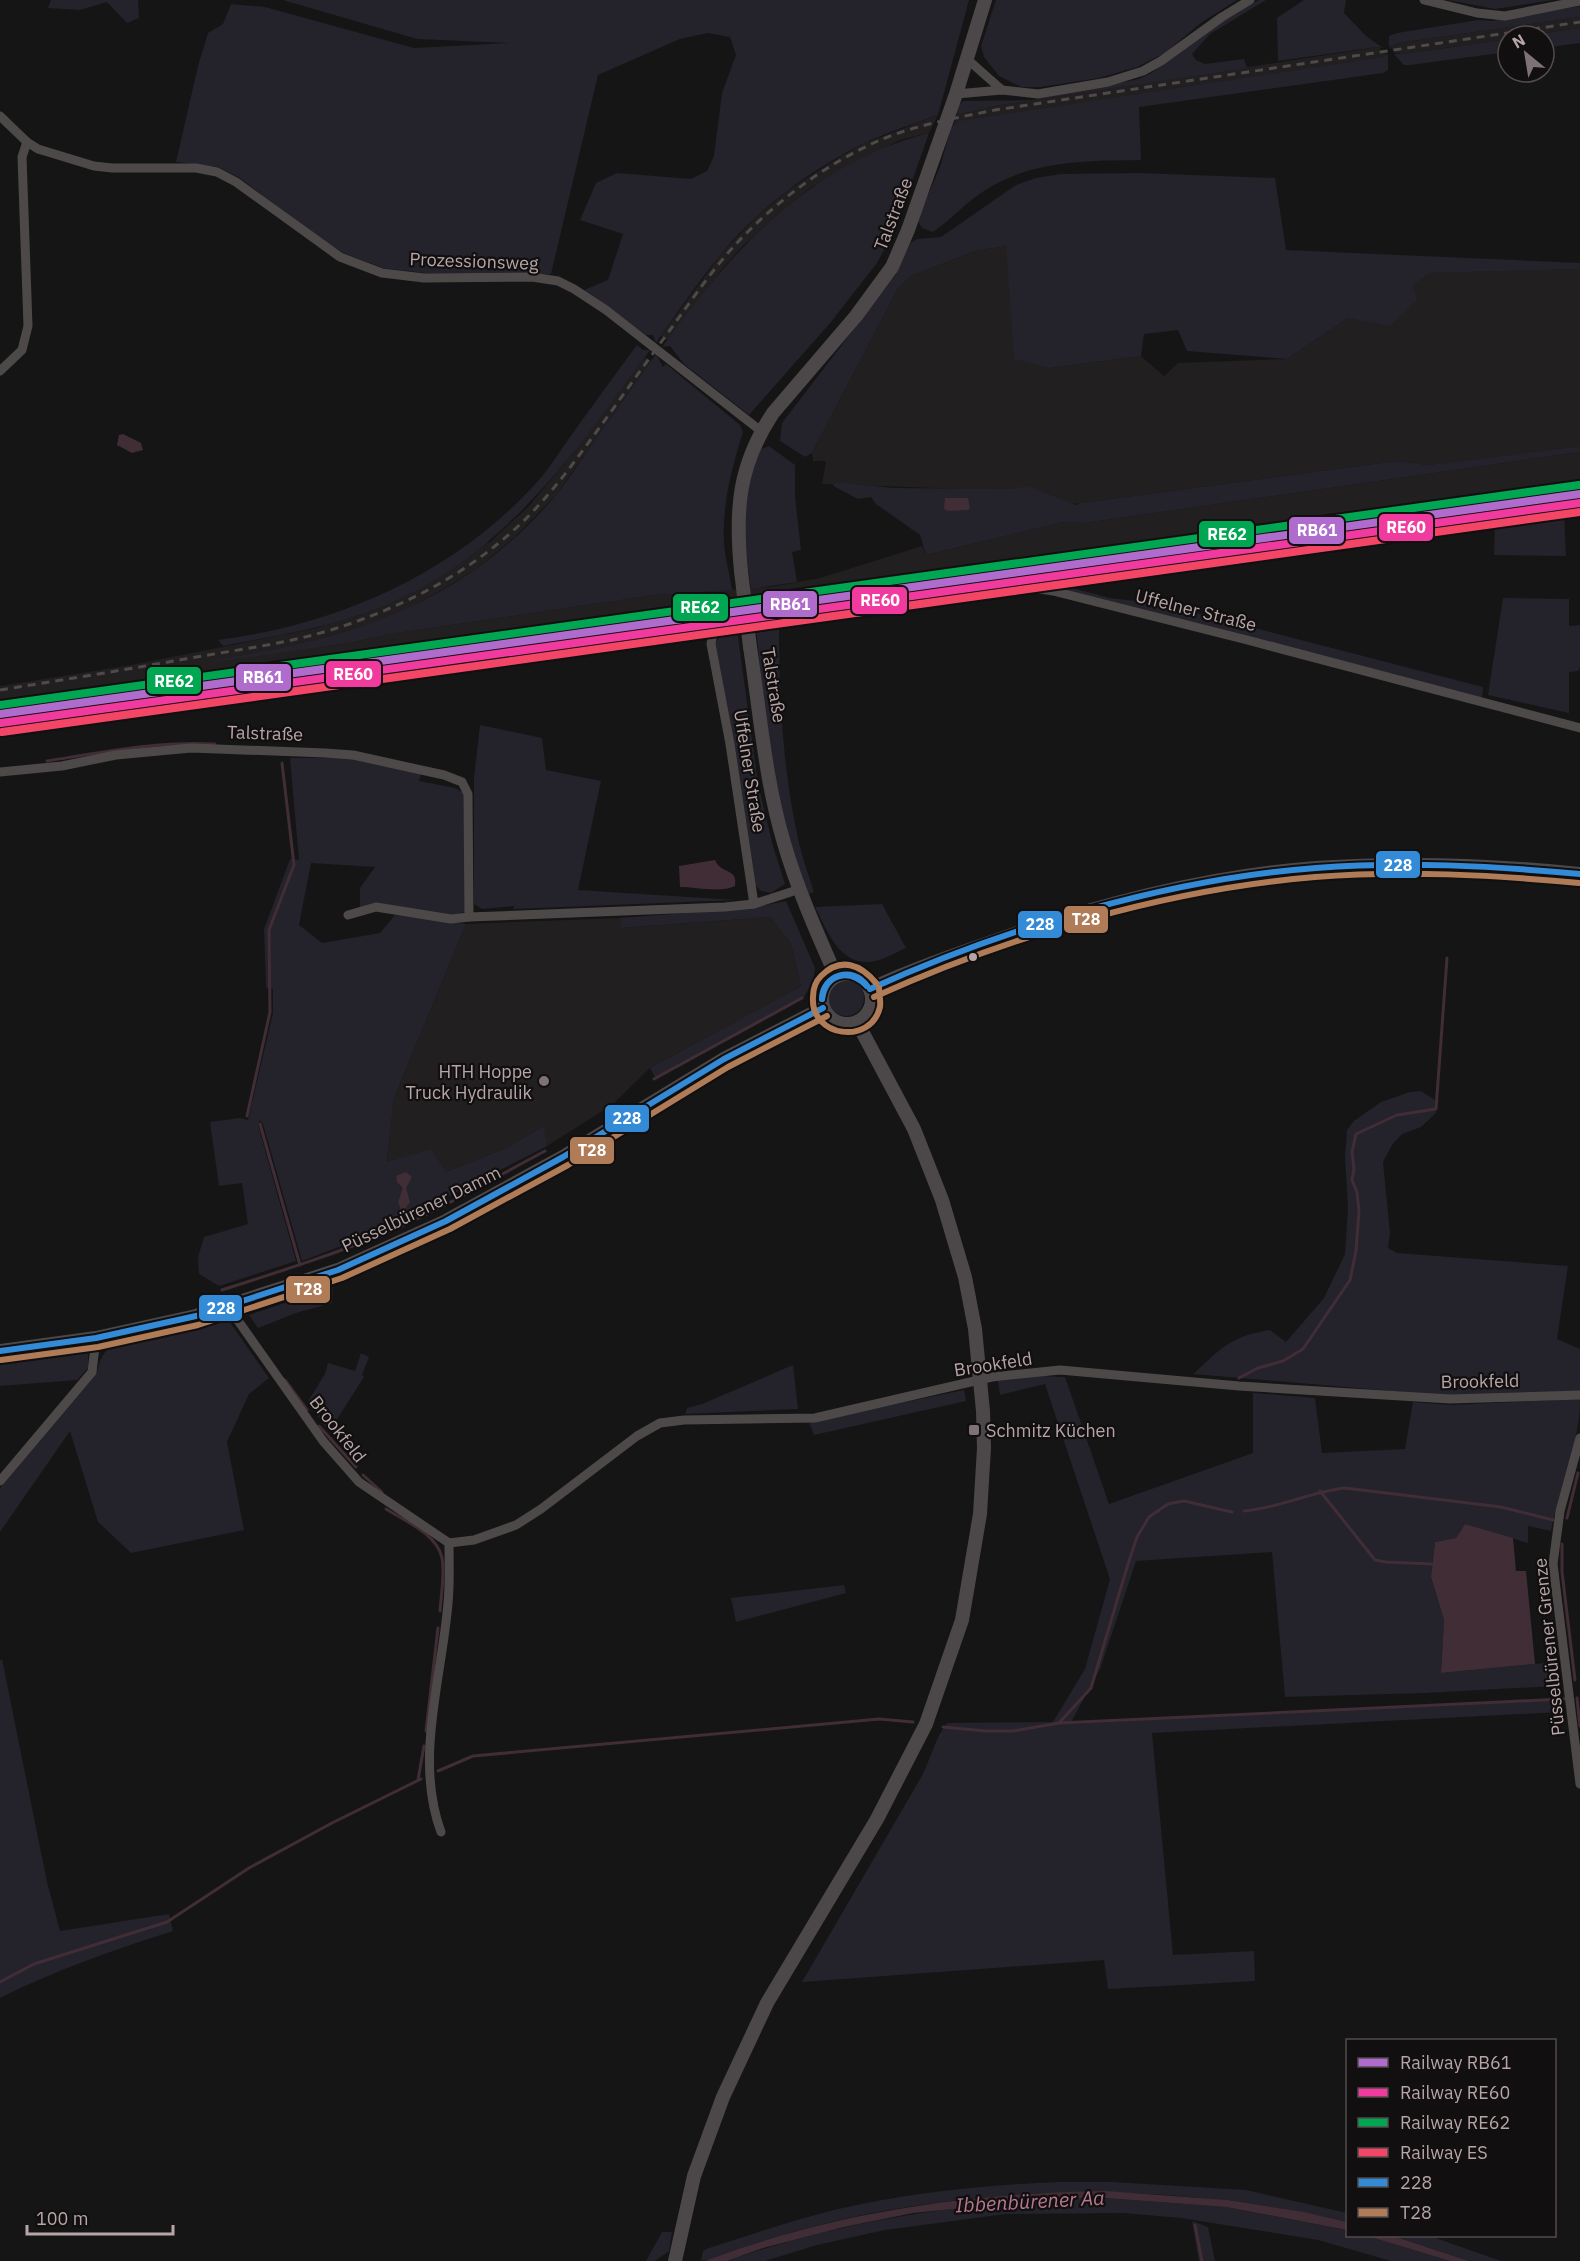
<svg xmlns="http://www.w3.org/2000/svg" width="1580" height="2261" font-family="'IBM Plex Sans',sans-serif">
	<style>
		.built { fill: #211f1f }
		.green { fill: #24222b }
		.water { fill: #412d35 }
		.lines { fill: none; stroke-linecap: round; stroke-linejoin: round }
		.stream { stroke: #412d35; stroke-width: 3 }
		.street { stroke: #4e4949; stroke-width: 9 }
		.secondary { stroke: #4c4748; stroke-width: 14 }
		.rail { stroke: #4f4a4a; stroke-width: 3; stroke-dasharray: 8 6; stroke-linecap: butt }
		.secondary-bridge { stroke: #4c4748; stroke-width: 14 }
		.bus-1-casing { stroke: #110f0f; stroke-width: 10 }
		.bus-2-casing { stroke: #110f0f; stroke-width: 10 }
		.bus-1 { stroke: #338bd7; stroke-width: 6 }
		.bus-2 { stroke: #b07c57; stroke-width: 6 }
		.rail-1-casing { stroke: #110f0f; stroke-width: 12 }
		.rail-2-casing { stroke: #110f0f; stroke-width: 12 }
		.rail-3-casing { stroke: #110f0f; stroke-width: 12 }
		.rail-4-casing { stroke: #110f0f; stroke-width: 12 }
		.rail-1 { stroke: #b06ccc; stroke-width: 8 }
		.rail-2 { stroke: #f13a9d; stroke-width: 8 }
		.rail-3 { stroke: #00a651; stroke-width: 8 }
		.rail-4 { stroke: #f34667; stroke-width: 8 }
		.bus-dot { fill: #b7a5a7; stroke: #110f0f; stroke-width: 2 }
		.poi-dot { fill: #7e7374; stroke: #110f0f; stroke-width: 2 }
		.labels { text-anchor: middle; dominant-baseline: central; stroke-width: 4.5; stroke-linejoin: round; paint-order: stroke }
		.street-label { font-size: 18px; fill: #b7a5a7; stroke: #110f0f }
		.poi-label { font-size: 18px; fill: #b7a5a7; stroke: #110f0f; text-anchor: end }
		.water-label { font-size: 20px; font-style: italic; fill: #b6788e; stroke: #110f0f }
		.line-badge { stroke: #110f0f; stroke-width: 2 }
		.badge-label { font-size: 16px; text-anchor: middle; font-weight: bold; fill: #fff }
	</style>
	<rect width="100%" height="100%" fill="#151515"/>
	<g class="built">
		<polygon points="1580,17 1580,28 1525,36 1508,36 1508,39 1404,54 1395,53 1390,47 1398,43"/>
		<polygon points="1378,47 1387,55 1383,57 951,129 957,115 995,106"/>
		<polygon points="938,115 929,133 900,140 810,188 779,213 743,246 723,268 667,340 661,336 721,254 754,219 787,191 841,156 865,143"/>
		<polygon points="1006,246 1050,368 1141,356 1164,376 1178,363 1287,359 1414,273 1580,269 1580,446 1428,465 1397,461 1057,506 992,490 822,484 826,461 813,461 812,453 897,290 909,277 975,251"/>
		<polygon points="645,357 651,361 556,495 515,537 479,567 442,590 404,611 372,623 293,647 216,660 348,643 397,633 655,595 770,587 820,578 922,546 926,555 1064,522 1084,523 1580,452 1580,500 0,720 0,686 131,665 312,629 361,615 491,541 529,506 564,464"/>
		<polygon points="770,917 791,944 801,986 650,1068 612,1105 547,1146 543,1127 506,1148 446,1172 387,1162 394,1098 466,924 620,918 622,928"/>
	</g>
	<g class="green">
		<polygon points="51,0 138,0 139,18 127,23 107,2 80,10 48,8"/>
		<path d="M283,0H969L938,115C913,124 888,132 865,143C811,169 759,208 721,254C698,282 677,313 656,343L653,335H646L584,290L608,280L623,234L580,220L596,183L617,173L691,179L707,171L714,156L722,93L736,55L730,37L707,33L680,39L598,75L551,274L424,273L383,268L343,253L311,232L240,178L218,167L176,162L198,66L208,33L223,24L231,4L265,7L414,48L509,43L417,39Z"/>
		<polygon points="996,0 1237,0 1202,22 1165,53 1137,67 1099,78 1041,87 1021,87 999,76 984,57 981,46"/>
		<polygon points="1259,0 1266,0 1210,34 1192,54 1196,60 1205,64 1244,59 1247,68 995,106 957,115 959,105 963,101 1032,100 1139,79 1153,72 1224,18"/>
		<polygon points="1304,0 1346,0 1344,13 1366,36 1383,48 1377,47 1278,61 1277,18"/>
		<polygon points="1448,0 1553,0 1495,9"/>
		<polygon points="1580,6 1580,17 1398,43 1389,47 1389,36 1397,33 1478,20 1492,21"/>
		<polygon points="1580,28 1580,43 1544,48 1544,36 1525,36"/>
		<polygon points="1508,39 1508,52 1410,65 1404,65 1394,54 1404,54"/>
		<path d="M1388,54V70L1383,73L1139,107L1141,160C1086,161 1031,160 984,191C965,203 951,220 933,232L922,228L919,223V216L940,167L951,129L959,121L1383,57Z"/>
		<path d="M929,133L896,227L877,263L831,322L749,415L684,364L670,346L662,347C731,251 809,164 929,133Z"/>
		<polygon points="1139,173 1275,178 1286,250 1580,263 1580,269 1429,273 1413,285 1417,300 1390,326 1348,318 1287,359 1187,351 1178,330 1144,334 1141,356 1050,368 1014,359 1006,246 975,251 909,277 897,290 812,453 805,457 780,441 782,423 896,274 910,243 917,239 941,237 1016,185 1036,178 1061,174"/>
		<path d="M637,345L643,350H650C570,460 495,569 360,615C315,630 269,637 223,646L218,640C338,625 456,573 538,481C550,468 559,452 570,437C592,406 614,376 637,345Z"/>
		<path d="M656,354L663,367L666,364L740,425L743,432C732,468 722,504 724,543C725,559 730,574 732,590L655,595L397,633L348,643L229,660L207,661C346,640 461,607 556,495C568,480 579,463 590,447C612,416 634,385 656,354Z"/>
		<polygon points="769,446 795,465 795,496 801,550 792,552 797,582 751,589 744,537 747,488 759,450"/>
		<polygon points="1580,446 1580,452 1084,523 1064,522 926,555 920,535 876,504 871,497 858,499 833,486 835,482 893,488 1011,489 1028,486 1076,505 1080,503 1397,461 1428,465"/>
		<polygon points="1580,500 1580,507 1568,508 1564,512 1566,556 1494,555 1495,523 1308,542 1165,562 1057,582 1057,584 1110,598 1161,604 1483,687 1482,699 1068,591 935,595 865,603 815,613 725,623 707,642 705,628 477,658 38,721 37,715"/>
		<polygon points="1503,598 1569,599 1569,626 1580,625 1580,667 1578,671 1569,672 1569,713 1488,695"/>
		<path d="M779,626C779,698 783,773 799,843C803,860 809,876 814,892L808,894C772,810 765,717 756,627Z"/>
		<path d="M737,629L758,784L773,846L785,884L771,893L761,891L754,884L714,646C719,635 725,631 737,629Z"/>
		<polygon points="480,725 542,738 546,770 601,781 578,890 736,900 513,909 514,906 482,909 474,904 474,778"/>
		<polygon points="290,758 355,758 421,774 419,781 455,788 466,794 465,912 452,915 360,909 360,888 375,867 311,863 299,925 322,943 380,933 395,915 466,924 394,1098 387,1162 431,1149 446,1172 506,1148 544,1126 547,1146 381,1231 302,1261 263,1124 260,1120 258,1125 296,1261 219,1286 199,1274 198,1257 204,1237 248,1224 242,1183 219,1186 210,1122 240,1118 248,1120 273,1013 273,989 266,988 264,929 290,859 299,860"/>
		<polygon points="786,901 815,968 813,981 803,999 656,1079 650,1068 801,986 791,944 770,917 621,928 620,918 751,908"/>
		<path d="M882,904L906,948C893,954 880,962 866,962C838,962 826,928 815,907Z"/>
		<circle cx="846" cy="998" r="18"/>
		<path d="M1421,1091L1435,1100L1436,1113L1421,1127L1402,1134L1392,1145L1383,1162L1390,1233L1388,1248L1397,1253L1568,1266L1557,1339L1580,1349V1391L1450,1396L1193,1374C1223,1347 1229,1337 1270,1330L1286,1342L1324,1298L1345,1254L1348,1208L1345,1157L1347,1130L1354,1121L1381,1102L1410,1092Z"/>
		<polygon points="333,1287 332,1303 296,1313 258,1328 249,1315"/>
		<path d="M229,1321L269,1378L249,1394L227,1442L244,1530L131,1553L98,1522L70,1431L0,1532V1488L97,1371C100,1361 102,1354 110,1347Z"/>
		<polygon points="88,1351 88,1368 77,1380 0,1386 0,1363"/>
		<polygon points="361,1353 369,1357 362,1375 364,1377 334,1424 327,1428 307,1403 325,1374 328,1363 355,1371"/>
		<polygon points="793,1365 798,1409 685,1414 687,1408 702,1404"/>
		<path d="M1042,1376L1065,1377L1109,1504L1253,1453V1393L1315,1398L1322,1453L1405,1449L1413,1402L1451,1405L1580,1399C1580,1444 1559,1487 1551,1531L1528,1526V1543L1465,1524L1456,1538L1435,1542L1431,1577L1444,1620L1441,1673L1555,1662L1556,1686L1425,1693L1285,1697L1272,1552L1136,1561L1100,1669L1070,1724L1559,1698L1561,1712L1152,1733L1173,1955L1254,1951L1255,1981L1108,1989L1104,1960L802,1982L923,1774L939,1735L947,1723L1053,1722L1085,1669L1110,1579L1045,1384L1000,1395L998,1381Z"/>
		<polygon points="964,1390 966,1401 814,1435 809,1422"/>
		<polygon points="844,1585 846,1593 736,1622 731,1598"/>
		<path d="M2,1659L47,1882L60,1931L169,1914L173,1931C113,1950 56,1970 0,1998V1661Z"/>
		<path d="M1057,2182H1113L1246,2190L1347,2213V2222C1188,2185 1024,2183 863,2215C829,2222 795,2231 762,2241C742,2247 722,2259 701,2261L703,2251L706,2249C749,2235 793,2220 838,2209C909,2193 984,2185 1057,2182Z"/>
		<path d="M1105,2198L1226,2207L1347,2230L1348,2236H1367L1450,2261H1391L1318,2240L1181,2218L1123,2213L1006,2214L885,2230L817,2245L765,2261H727C850,2218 975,2200 1105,2198Z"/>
		<polygon points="1192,2221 1208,2227 1215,2261 1199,2261"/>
		<polygon points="662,2232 672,2232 669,2251 655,2261 646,2261"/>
		<polygon points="1393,2236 1430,2236 1501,2261 1469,2261"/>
	</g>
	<g class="water">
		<polygon points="123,434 141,443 143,450 132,453 117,445 119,435"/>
		<polygon points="945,498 968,498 970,508 968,510 947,511 944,509"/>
		<path d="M715,860C721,875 738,867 735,886C722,893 695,887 680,887L679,866Z"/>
		<polygon points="406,1172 412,1177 406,1188 410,1202 405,1209 401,1210 398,1202 403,1188 397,1182 396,1176"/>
		<polygon points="1465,1524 1513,1538 1516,1571 1526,1571 1535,1664 1441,1673 1444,1620 1431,1577 1435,1542 1456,1538"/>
		<path d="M1105,2191L1227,2200L1304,2212L1347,2222V2230L1226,2207L1105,2198L1051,2199L913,2213L844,2227L763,2248L727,2261H705C833,2212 968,2193 1105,2191Z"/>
		<polygon points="1367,2236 1393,2236 1469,2261 1450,2261"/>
	</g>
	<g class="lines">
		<g class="stream">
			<path d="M47,761C103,752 158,741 215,744"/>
			<polyline points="654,1079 802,998"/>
			<polyline points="247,1116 270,1012 269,930 294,865 282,763"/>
			<polyline points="260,1124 300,1265"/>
			<path d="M222,1290C278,1272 336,1254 390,1231C444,1208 494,1178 545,1151"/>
			<polyline points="1239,1378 1258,1368 1283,1361 1303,1349 1350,1280 1356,1251 1359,1211 1357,1192 1352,1180 1354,1169 1352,1152 1356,1134 1397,1115 1436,1109 1447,958"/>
			<polyline points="285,1380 307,1410"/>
			<polyline points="319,1426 356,1467"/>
			<polyline points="363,1475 382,1492"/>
			<polyline points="1320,1491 1375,1560 1386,1562 1432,1564"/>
			<path d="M386,1509C405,1521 437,1534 442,1558C445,1574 441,1595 440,1611"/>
			<path d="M1244,1511C1279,1508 1310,1492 1345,1488L1501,1507L1553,1520"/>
			<polyline points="1567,1518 1578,1473"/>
			<polyline points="1562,1544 1562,1572 1575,1680"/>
			<polyline points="1577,1698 1580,1726"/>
			<polyline points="1059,1723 1564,1699"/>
			<polyline points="943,1727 986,1731 1013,1731 1059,1723 1091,1688 1128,1564 1137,1537 1149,1517 1168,1504 1184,1501 1232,1512"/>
			<polyline points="426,1731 438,1628"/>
			<polyline points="438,1771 473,1756 879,1719 913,1722"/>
			<polyline points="418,1780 424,1746"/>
			<polyline points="0,1982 34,1964 167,1922 249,1868 332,1823 421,1779"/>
			<polyline points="1195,2225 1202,2261"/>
		</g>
		<g class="street">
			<polyline points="1424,0 1477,13 1505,16 1580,1"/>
			<polyline points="967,59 1002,90"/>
			<polyline points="956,94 1002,90 1038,94 1108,82 1143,71 1161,61 1222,17 1250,0"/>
			<polyline points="0,116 27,142 38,149 94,166 112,168 196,168 217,172 236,182 340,257 382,273 424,278 532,277 558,281 574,289 606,310 761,431"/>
			<polyline points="0,371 22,350 28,326 22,157 27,142"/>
			<polyline points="0,772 62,766 116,755 191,748 325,753 353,755 444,775 462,782 468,794 469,917 725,907 754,904 800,889"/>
			<path d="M754,904L730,744L711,644L713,633C735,617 784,617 811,616L989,591L1034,588L1053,591L1251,641L1580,728"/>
			<polyline points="348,915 376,907 451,919 469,917"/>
			<polyline points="231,1306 234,1315 323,1441 359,1482 449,1543 474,1540 516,1525 541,1509 637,1436 660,1423 684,1420 815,1418 992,1377 1060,1370 1239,1386 1450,1399 1580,1395"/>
			<polyline points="1580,1438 1560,1511 1553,1564 1580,1784"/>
			<polyline points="0,1481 92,1372 96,1338"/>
			<path d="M441,1832C414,1759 442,1678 448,1603C450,1583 449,1563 449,1543"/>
		</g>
		<g class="secondary">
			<path d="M741,571C735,510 738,466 773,413L856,316L892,267L908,230L956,94L985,0"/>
			<path d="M750,647C760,712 765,780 784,843C797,888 817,933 836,976"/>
			<circle cx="847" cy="999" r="25"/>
			<path d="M870,989C911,970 954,955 997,940C1100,904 1207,876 1316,868C1405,862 1492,865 1580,874"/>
			<polyline points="0,1351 96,1338 196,1316 338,1270 446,1221 563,1157 724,1059 823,1008"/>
			<polyline points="675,2261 694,2176 723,2097 767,2003 877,1819 926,1724 962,1620 980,1514 984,1448 983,1411 975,1329 965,1277 942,1200 914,1129 857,1022"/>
		</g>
		<path class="rail" d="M0,690C62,680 124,670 185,659C235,650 286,644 334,629C391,611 448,584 495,546C544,508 577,458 613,409C632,382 651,356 670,330C691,301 712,270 736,244C775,202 826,164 878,141C915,125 956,118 995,110L1580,22"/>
		<polyline class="secondary-bridge" points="741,571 750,647"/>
		<defs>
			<g id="bus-1">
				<path d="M870,989C1005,928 1168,879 1316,868C1404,861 1492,866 1580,874"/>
				<path d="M822,999C822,975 853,965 867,986"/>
				<path d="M822,999C826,973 849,968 867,986"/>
				<polyline points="0,1351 96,1338 196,1316 338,1270 446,1221 563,1157 724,1059 823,1008"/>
			</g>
			<g id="bus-2">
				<path d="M876,983C861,965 841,956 821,976C815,982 813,989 813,997C810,1037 871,1046 880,1007C881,1001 879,994 879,988"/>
				<path d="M874,997C1009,936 1167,889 1315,877C1403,870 1492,875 1579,883"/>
				<polyline points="1,1360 98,1347 198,1325 342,1278 450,1229 568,1165 728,1067 827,1016"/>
			</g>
		</defs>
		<use href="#bus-1" class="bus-1-casing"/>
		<use href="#bus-2" class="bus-2-casing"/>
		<use href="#bus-1" class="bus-1"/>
		<use href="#bus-2" class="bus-2"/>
		<defs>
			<polyline id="rail-1" points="0,714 1580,494"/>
			<polyline id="rail-2" points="1,723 1580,503"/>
			<polyline id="rail-3" points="0,705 1579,485"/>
			<polyline id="rail-4" points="2,732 1580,512"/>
		</defs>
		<use href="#rail-1" class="rail-1-casing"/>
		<use href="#rail-2" class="rail-2-casing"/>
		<use href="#rail-3" class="rail-3-casing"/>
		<use href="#rail-4" class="rail-4-casing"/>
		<use href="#rail-1" class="rail-1"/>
		<use href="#rail-2" class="rail-2"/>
		<use href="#rail-3" class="rail-3"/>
		<use href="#rail-4" class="rail-4"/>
	</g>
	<circle class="bus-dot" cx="973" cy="957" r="5"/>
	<g class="poi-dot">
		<circle cx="544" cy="1081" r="6"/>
		<rect x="968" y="1424" width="12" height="12" rx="3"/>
	</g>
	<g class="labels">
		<g class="street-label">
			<text transform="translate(893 214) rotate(-69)">Talstraße</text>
			<text transform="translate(474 261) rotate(2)">Prozessionsweg</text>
			<text transform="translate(1196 610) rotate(14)">Uffelner Straße</text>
			<text transform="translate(774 685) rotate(81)">Talstraße</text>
			<text transform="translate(265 733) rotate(2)">Talstraße</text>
			<text transform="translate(750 771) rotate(81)">Uffelner Straße</text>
			<text transform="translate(421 1209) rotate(-26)">Püsselbürener Damm</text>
			<text transform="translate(993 1364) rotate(-9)">Brookfeld</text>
			<text transform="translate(1480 1381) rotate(-1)">Brookfeld</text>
			<text transform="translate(338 1429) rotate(52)">Brookfeld</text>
			<text transform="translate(1549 1647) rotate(-96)">Püsselbürener Grenze</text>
		</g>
		<g class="poi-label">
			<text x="532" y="1071">HTH Hoppe<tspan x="532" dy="21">Truck Hydraulik</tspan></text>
			<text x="986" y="1430" text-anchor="start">Schmitz Küchen</text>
		</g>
		<g class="water-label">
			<text transform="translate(1030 2201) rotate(-3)">Ibbenbürener Aa</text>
		</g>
	</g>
	<g class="line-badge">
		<rect x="1378" y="513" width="56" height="29" rx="6" fill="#f13a9d"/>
		<rect x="1288" y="516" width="57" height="29" rx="6" fill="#b06ccc"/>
		<rect x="1198" y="520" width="57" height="28" rx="6" fill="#00a651"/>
		<rect x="851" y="586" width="57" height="29" rx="6" fill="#f13a9d"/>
		<rect x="762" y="590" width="56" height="28" rx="6" fill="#b06ccc"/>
		<rect x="672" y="593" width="57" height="29" rx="6" fill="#00a651"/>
		<rect x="325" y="660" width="57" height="28" rx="6" fill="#f13a9d"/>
		<rect x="235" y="663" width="57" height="29" rx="6" fill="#b06ccc"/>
		<rect x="146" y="666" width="56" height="29" rx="6" fill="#00a651"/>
		<rect x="1375" y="850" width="46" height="29" rx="6" fill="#338bd7"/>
		<rect x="1063" y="905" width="46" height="29" rx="6" fill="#b07c57"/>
		<rect x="1017" y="910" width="46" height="29" rx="6" fill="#338bd7"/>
		<rect x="604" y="1104" width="46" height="29" rx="6" fill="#338bd7"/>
		<rect x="569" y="1136" width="46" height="29" rx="6" fill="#b07c57"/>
		<rect x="285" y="1275" width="46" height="29" rx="6" fill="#b07c57"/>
		<rect x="198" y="1294" width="45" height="28" rx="6" fill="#338bd7"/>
	</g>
	<g class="badge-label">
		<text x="1406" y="533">RE60</text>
		<text x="1317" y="536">RB61</text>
		<text x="1227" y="540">RE62</text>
		<text x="880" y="606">RE60</text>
		<text x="790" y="610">RB61</text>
		<text x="700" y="613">RE62</text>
		<text x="353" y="680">RE60</text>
		<text x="263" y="683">RB61</text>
		<text x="174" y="687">RE62</text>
		<text x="1398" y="871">228</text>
		<text x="1086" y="925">T28</text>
		<text x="1040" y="930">228</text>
		<text x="627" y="1124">228</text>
		<text x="592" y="1156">T28</text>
		<text x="308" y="1295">T28</text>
		<text x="221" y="1314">228</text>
	</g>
	<rect x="1346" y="2039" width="210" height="198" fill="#110f0f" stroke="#534b4c" stroke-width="1.5"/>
	<rect x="1358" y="2058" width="30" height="9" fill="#b06ccc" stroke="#534b4c" stroke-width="1.5"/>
	<text x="1400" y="2069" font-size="18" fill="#b7a5a7">Railway RB61</text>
	<rect x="1358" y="2088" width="30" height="9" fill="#f13a9d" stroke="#534b4c" stroke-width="1.5"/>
	<text x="1400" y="2099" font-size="18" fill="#b7a5a7">Railway RE60</text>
	<rect x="1358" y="2118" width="30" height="9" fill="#00a651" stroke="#534b4c" stroke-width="1.5"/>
	<text x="1400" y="2129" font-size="18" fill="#b7a5a7">Railway RE62</text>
	<rect x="1358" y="2148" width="30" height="9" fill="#f34667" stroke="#534b4c" stroke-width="1.5"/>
	<text x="1400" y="2159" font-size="18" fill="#b7a5a7">Railway ES</text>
	<rect x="1358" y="2178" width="30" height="9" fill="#338bd7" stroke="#534b4c" stroke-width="1.5"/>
	<text x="1400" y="2189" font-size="18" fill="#b7a5a7">228</text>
	<rect x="1358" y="2208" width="30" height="9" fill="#b07c57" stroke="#534b4c" stroke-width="1.5"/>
	<text x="1400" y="2219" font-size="18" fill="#b7a5a7">T28</text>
	<g transform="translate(1526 54) rotate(330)"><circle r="28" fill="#110f0f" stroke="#534b4c" stroke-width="1.5"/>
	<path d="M0-4.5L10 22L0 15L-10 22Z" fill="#7e7374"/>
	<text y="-9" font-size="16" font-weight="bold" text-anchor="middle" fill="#b7a5a7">N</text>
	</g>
	<path d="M27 2225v9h146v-9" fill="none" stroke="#b7a5a7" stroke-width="3"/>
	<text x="36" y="2225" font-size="18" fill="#b7a5a7" stroke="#110f0f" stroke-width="4.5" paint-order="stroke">100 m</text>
</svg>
